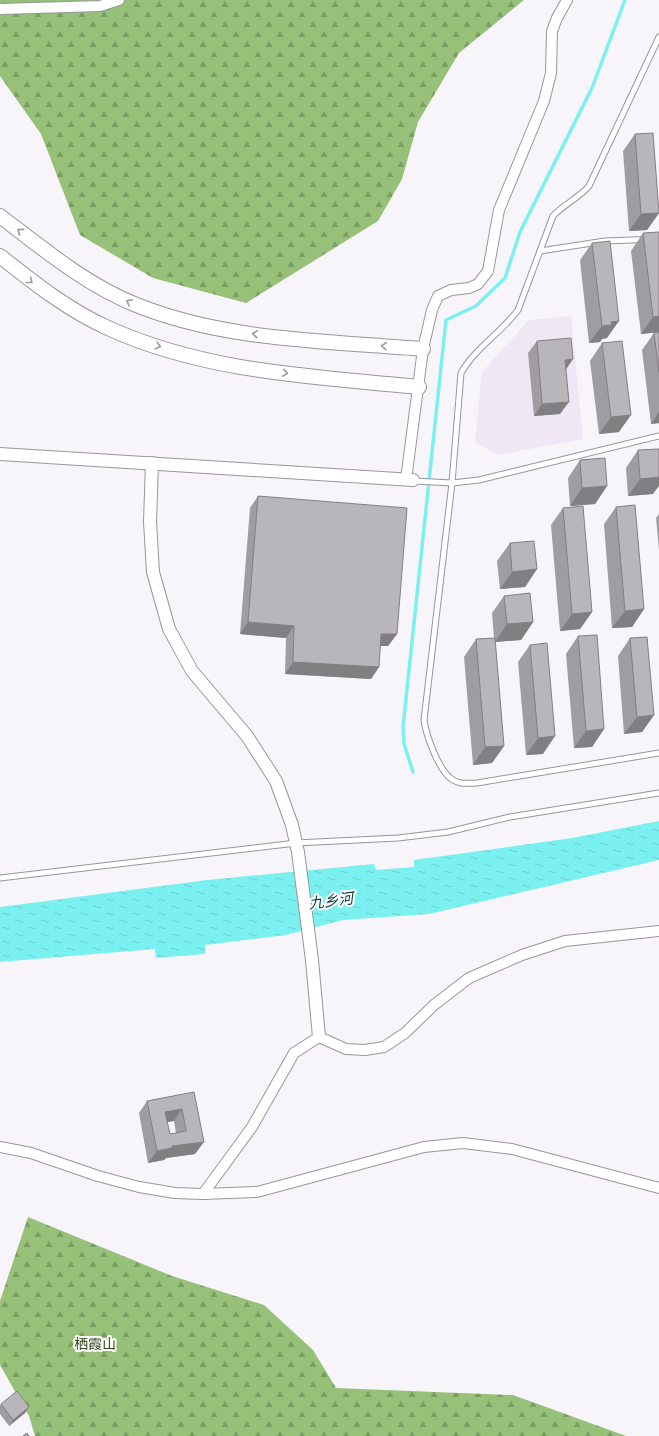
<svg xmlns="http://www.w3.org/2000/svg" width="659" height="1436" font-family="'Nunito Sans','Noto Sans SC',sans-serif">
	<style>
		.built { fill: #efe7f4 }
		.forest { fill: url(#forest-firs) }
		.water { fill: url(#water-ripples) }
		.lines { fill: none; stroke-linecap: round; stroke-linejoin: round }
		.stream { stroke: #7bf0f1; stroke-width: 3.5 }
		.service-casing { stroke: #99969b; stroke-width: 7 }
		.minor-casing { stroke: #99969b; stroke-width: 12 }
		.tertiary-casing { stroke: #99969b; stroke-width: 14 }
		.secondary-casing { stroke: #99969b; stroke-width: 16 }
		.service { stroke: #fff; stroke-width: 5 }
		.minor { stroke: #fff; stroke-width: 10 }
		.tertiary { stroke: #fff; stroke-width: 12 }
		.secondary { stroke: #fff; stroke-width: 14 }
		.wall { fill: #9f9da1; fill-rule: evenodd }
		.shaded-wall { fill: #827f83 }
		.building { fill: #b9b6bb; stroke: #827f83; fill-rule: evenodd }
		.oneway { stroke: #9a9a9a }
		.labels { text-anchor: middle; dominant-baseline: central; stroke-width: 4; stroke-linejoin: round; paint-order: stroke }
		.park-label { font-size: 14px; fill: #2d4715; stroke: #fff }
		.water-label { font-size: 15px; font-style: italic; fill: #053f40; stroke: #fff }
	</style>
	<defs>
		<pattern id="forest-firs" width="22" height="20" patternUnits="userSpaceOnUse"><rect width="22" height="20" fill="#97c078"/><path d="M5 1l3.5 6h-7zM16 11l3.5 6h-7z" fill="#7c9d63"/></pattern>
		<pattern id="water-ripples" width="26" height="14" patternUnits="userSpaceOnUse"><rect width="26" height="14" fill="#7bf0f1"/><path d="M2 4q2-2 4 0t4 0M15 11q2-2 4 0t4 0" fill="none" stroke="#6bcecf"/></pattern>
	</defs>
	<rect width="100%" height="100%" fill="#f8f5fa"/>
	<polygon class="built" points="571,316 583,439 498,455 475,442 482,372 529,320"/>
	<g class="forest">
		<polygon points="0,0 524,0 459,53 418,122 402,179 378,221 246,303 153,278 80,235 41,134 0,76"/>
		<polygon points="28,1217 172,1276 264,1305 313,1350 336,1388 513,1395 626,1436 35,1436 29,1416 0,1365 0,1301"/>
	</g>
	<polygon class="water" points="659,821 659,860 429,914 343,920 286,935 205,945 205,954 156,958 155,949 0,962 0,907 207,880 374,864 376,870 414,867 414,860 572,838"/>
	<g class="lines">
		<polyline class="stream" points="413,772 404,744 403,727 446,320 476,306 505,278 520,232 592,88 625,0"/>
		<defs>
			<g id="service">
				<path d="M659,37L589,186C579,198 564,204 553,216L518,310C501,333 475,348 461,373L452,483L424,720C426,735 439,772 453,780C460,785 469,783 477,783L659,753"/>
				<polyline points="540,251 605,241 659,239"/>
				<polyline points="414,481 452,483 479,480 659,436"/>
				<polyline points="0,878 296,843 398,838 448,832 510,817 659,793"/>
			</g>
			<g id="minor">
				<polyline points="0,9 100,6 119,0"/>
				<polyline points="406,480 423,349 432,310 438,296 451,290 469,288 478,284 488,271 499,210 544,101 551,73 552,31 557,18 567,0"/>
				<polyline points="0,1147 31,1153 98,1176 139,1187 175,1193 203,1194 252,1127 294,1053 319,1037 346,1049 365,1050 384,1047 405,1033 434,1005 469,978 522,955 565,941 659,931"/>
				<polyline points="203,1194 257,1192 424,1147 463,1143 512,1149 659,1188"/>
			</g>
			<g id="tertiary">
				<polyline points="0,454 413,480"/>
				<polyline points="152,463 150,522 153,572 169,629 192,671 247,736 276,781 292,825 298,852 312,960 319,1037"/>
			</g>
			<g id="secondary">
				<path d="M0,216C42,248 85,284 134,304C224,341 327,341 423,349"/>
				<path d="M0,256C34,283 68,310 108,328C204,372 315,377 419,387"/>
			</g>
		</defs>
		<use href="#service" class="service-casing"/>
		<use href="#minor" class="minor-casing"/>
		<use href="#tertiary" class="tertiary-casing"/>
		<use href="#secondary" class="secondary-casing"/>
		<use href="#service" class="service"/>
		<use href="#minor" class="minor"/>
		<use href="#tertiary" class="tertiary"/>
		<use href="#secondary" class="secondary"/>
	</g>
	<g class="wall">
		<polygon points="635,134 659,213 647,230 629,231 623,151"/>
		<polygon points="643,233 659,332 641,334 631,251"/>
		<polygon points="592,243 607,338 602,339 600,342 589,343 580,260"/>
		<polygon points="659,332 659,423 651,424 642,350 654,333"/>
		<polygon points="537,341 566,370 560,414 534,416 528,353"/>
		<polygon points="602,343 619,432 599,434 590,361"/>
		<polygon points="638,450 653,494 628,496 626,468"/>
		<polygon points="580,460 607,486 595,504 570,506 568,478"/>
		<polygon points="258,496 397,634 388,646 380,646 379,667 371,679 285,674 286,638 240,634 250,508"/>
		<polygon points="616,507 644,609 632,627 612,628 604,524"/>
		<polygon points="563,508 592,612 580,629 560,631 551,525"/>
		<polygon points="659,514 659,550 656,518"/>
		<polygon points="510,543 537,569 525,587 500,589 497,561"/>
		<polygon points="504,596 533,622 521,640 495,642 504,746 492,763 473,765 464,657 476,639 494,638 492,613"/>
		<polygon points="578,636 604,729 592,747 574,748 566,654"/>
		<polygon points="630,638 654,715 642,732 624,734 618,656"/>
		<polygon points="530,645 543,754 526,755 518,662"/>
		<path d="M194,1092L195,1154L166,1158L164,1160L148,1163L139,1113L147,1101ZM174,1121L176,1133L170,1134L167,1122Z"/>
		<polygon points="1,1404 29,1407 25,1413 9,1426 0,1414 0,1405"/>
	</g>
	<g class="shaded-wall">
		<polygon points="659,213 647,230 629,231 641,214"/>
		<polygon points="659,316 659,332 641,334 653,317"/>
		<polygon points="619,321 607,338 602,339 600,342 589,343 602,326 611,322"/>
		<polygon points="573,359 565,371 565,360"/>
		<polygon points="569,402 560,414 534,416 542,404"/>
		<polygon points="659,412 659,423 651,424"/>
		<polygon points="631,415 619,432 599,434 611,417"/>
		<polygon points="659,477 659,486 653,494 628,496 640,479"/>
		<polygon points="607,486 595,504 570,506 582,488"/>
		<polygon points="537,569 525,587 500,589 512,572"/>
		<polygon points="644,609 632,627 612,628 625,611"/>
		<polygon points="592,612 580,629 560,631 572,614"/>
		<polygon points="248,622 294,626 286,638 240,634"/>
		<polygon points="533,622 521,640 495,642 507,624"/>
		<polygon points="381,634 397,634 388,646 372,646"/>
		<polygon points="293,662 379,667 371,679 285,674"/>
		<polygon points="654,715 642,732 624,734 637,717"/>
		<polygon points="604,729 592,747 574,748 586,731"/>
		<polygon points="555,736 543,754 526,755 538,738"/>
		<polygon points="504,746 492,763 473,765 485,747"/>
		<polygon points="182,1109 174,1121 157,1124 165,1112"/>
		<polygon points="204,1142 195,1154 166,1158 164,1160 148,1163 157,1151 172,1146"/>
		<polygon points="29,1407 25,1413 9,1426 13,1420"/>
	</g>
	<g class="building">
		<polygon points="653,133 659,213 641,214 635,134"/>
		<polygon points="659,232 659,316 653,317 643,233"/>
		<polygon points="610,241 619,321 611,322 612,325 602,326 592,243"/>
		<polygon points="659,332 659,372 654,333"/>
		<polygon points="571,338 573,359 565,360 569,402 542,404 537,341"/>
		<polygon points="622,341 631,415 611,417 602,343"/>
		<polygon points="659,449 659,477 640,479 638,450"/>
		<polygon points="605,458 607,486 582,488 580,460"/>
		<polygon points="258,496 407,508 397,634 381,634 379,667 293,662 294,626 248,622"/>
		<polygon points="635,505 644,609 625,611 616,507"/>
		<polygon points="583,506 592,612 572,614 563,508"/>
		<polygon points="534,541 537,569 512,572 510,543"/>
		<polygon points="530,593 533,622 507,624 504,596"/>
		<polygon points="597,635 604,729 586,731 578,636"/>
		<polygon points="647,637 654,715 637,717 630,638"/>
		<polygon points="495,638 504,746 485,747 476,639"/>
		<polygon points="547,643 555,736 538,738 530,645"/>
		<path d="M194,1092L204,1142L172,1146V1148L157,1151L147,1101ZM182,1109L186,1131L170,1134L165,1112Z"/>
		<polygon points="17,1391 29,1407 13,1420 1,1404"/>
		<polygon points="27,1433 29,1436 23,1436"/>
	</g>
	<defs><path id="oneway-chevron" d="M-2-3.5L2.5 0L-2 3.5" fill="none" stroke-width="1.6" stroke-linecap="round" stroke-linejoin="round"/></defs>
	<g class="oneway">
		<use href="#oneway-chevron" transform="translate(20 231) rotate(-143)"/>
		<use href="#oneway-chevron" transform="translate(30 281) rotate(39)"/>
		<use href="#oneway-chevron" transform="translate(129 302) rotate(-154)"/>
		<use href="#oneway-chevron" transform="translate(255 334) rotate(-175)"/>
		<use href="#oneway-chevron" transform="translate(158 346) rotate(16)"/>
		<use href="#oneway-chevron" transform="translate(384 346) rotate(-175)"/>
		<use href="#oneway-chevron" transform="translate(285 373) rotate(8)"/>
	</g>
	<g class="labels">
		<g class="park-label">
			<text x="95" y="1344">栖霞山</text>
		</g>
		<g class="water-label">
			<text transform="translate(331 901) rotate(-7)">九乡河</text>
		</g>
	</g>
</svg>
